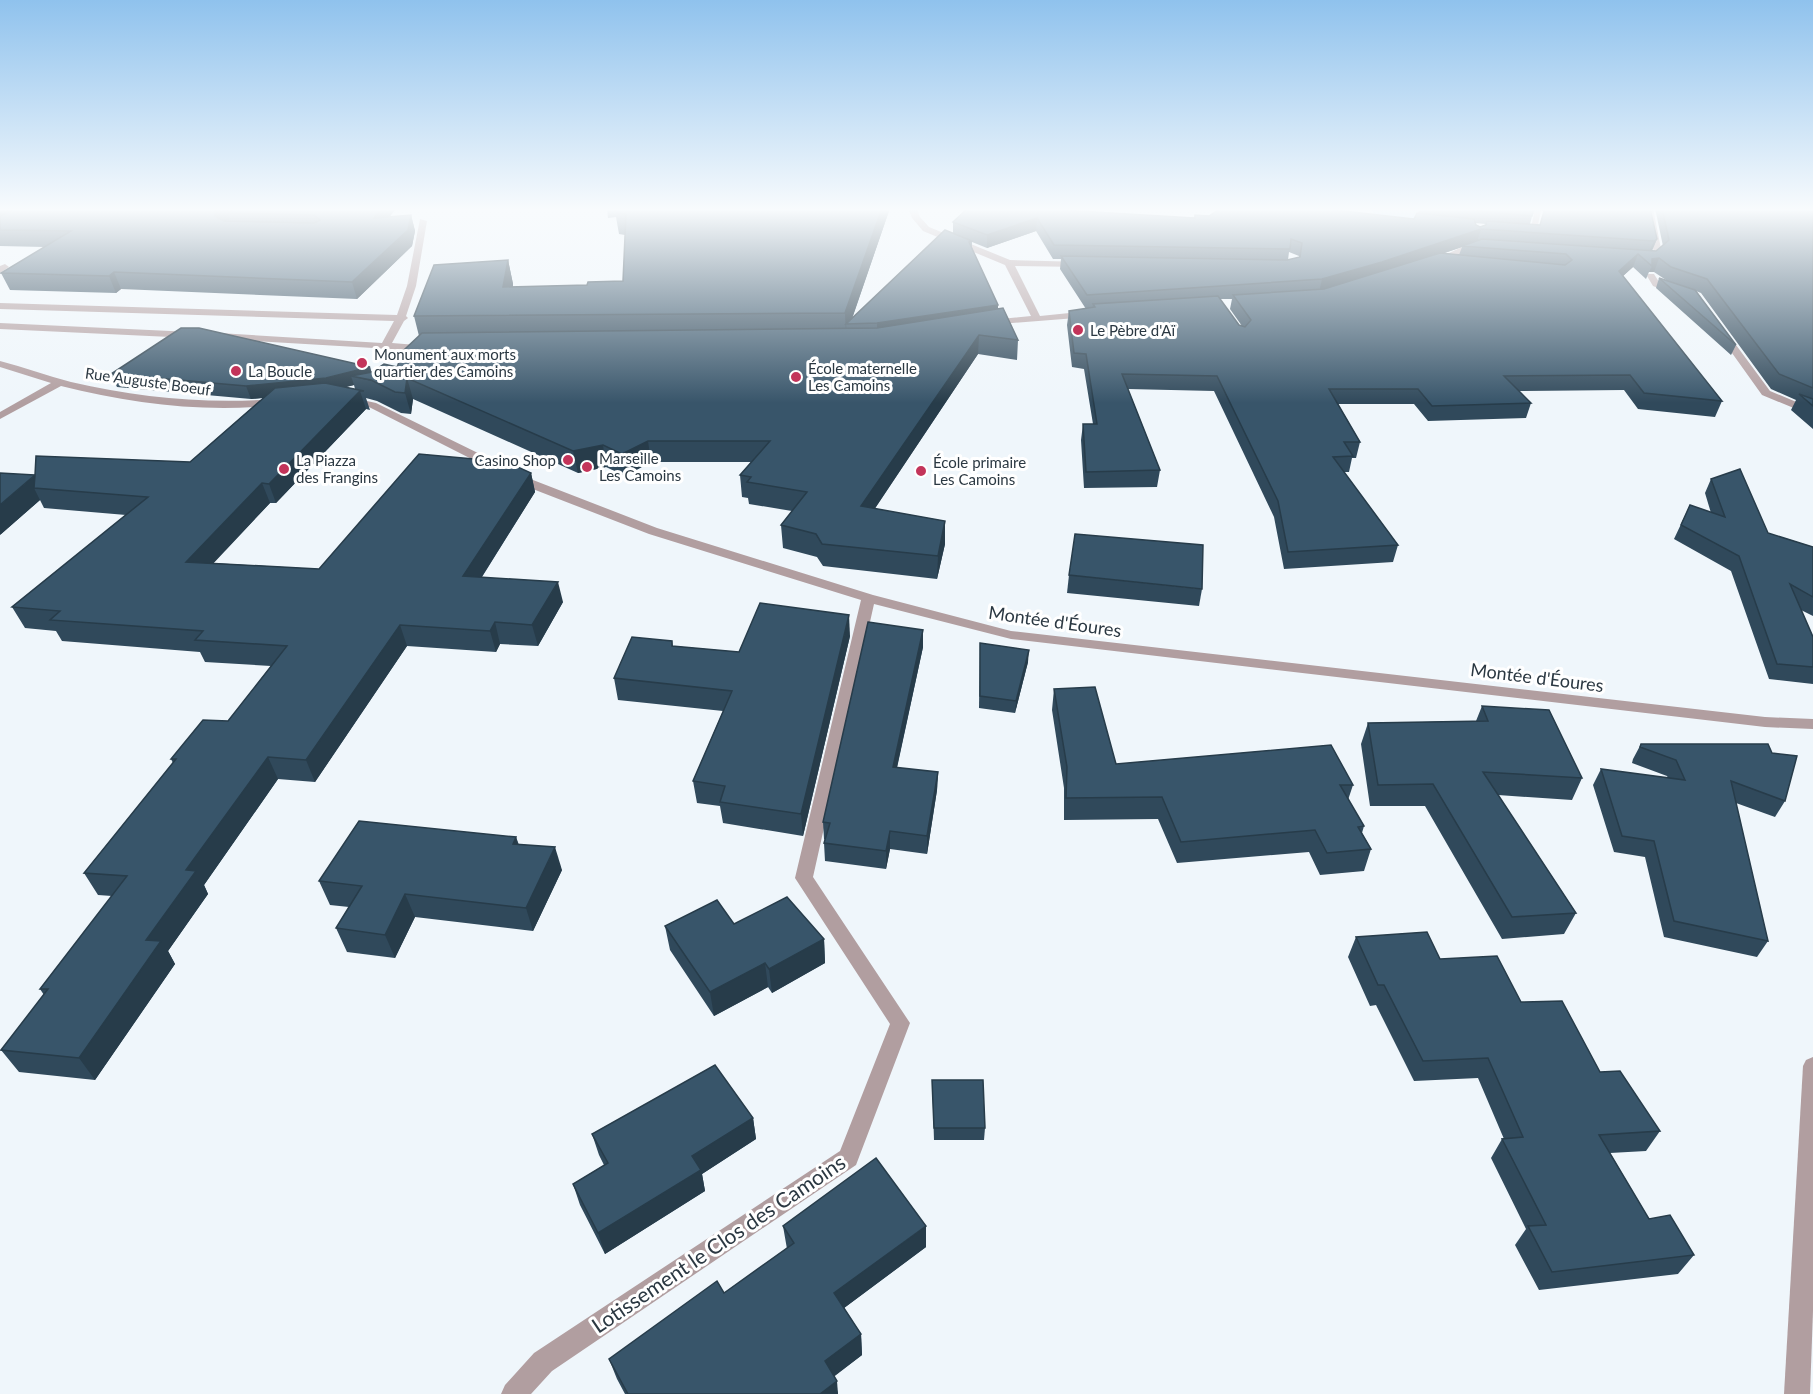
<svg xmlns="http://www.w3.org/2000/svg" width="1813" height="1394" font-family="Lato,sans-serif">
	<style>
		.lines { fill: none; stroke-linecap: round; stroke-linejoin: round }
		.canal { fill: #abd6f5; fill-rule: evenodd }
		.minor { fill: #b19ea0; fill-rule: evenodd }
		.wall { fill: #30495b; fill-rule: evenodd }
		.shaded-wall { fill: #273c4a }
		.building { fill: #38556a; stroke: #273c4a; stroke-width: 1.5 }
		.poi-dot { fill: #c3345a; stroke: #fff; stroke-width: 2 }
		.labels { text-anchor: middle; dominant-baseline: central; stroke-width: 6; stroke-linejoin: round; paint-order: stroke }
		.far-poi-label { font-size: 15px; fill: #2b3842; stroke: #fff; text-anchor: start }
		.far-street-label { font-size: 15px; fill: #2b3842; stroke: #fff }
		.street-label { font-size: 18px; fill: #2b3842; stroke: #fff }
		.near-street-label { font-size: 21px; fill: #2b3842; stroke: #fff }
	</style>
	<rect width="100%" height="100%" fill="#eff6fb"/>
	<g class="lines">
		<polygon class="canal" points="1370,208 1426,208 1433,214 1429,220 1419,222 1374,214"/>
		<g class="minor">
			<polygon points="908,208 916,208 920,217 929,227 1010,260 1084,262 1084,266 1081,267 1015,266 1040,316 1089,311 1094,314 1089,317 988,325 986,323 991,320 1031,316 1005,265 923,231 912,218"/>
			<polygon points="1331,208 1362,214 1358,216 1331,211"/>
			<polygon points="1498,208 1541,210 1536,236 1518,233 1530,231 1534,214"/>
			<polygon points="1645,208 1653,208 1662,254 1651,262 1640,259 1654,253"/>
			<polygon points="420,219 427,221 416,286 406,316 408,318 404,321 392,343 429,346 430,348 425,351 219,339 214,336 219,333 382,343 394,321 0,309 0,303 397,315 407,286"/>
			<polygon points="1479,244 1483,247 1482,249 1467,251 1437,264 1430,262 1462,247"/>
			<polygon points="5,264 9,267 0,273 0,266"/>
			<polygon points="1648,274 1654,274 1659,282 1678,291 1673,294 1653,286 1647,276"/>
			<polygon points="0,323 192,332 197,335 192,338 0,329"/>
			<polygon points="1719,330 1725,330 1770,391 1813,409 1813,416 1762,395 1717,332"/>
			<path d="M0,361C24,367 47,376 71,382C139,398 206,404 276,399L281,402C275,407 263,406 255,407C190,411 124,402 61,386L0,419V412L51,383L0,367Z"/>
			<polygon points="349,397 376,403 533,480 657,528 873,595 1011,631 1765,717 1813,719 1813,729 1765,727 1011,639 874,604 813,877 910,1023 856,1165 552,1371 531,1394 501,1394 505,1385 534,1353 840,1151 890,1024 795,878 861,600 649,534 525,486 369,407 345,402 345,398"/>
			<polygon points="1813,1057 1813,1311 1810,1394 1784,1394 1803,1066 1806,1060"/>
		</g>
	</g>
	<g class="wall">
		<polygon points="0,208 396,208 389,217 411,215 415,231 412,246 357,299 121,289 116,293 10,290 1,273 45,247 0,246"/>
		<path d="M607,208H890L852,319L953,234V222L1067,208V210L1194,218L1195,215L1414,219L1418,213L1420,208H1650L1657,239L1652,251H1656L1663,246L1655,208H1813V429L1791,410L1796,400L1771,389L1701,293L1696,291L1736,345L1731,355L1656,288L1659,278L1666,280L1654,272H1649L1646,279L1633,267L1623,276L1722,401L1715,417L1638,409L1624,390L1519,391L1531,403L1526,418L1428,421L1414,404H1338L1360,442L1356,458H1352L1349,472H1344L1398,545L1393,562L1284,569L1274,517L1214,391L1128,389L1160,470L1157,487L1084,488L1081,440L1083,424H1093L1084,369L1072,367L1067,325L1069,311L1086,309L1060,269L1061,259H1053L1036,231L987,248L972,242V248L998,309L1018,340L1017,360L978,354L875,508L945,544L937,579L823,566L817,557L783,548L781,525L792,511L749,504L748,498L742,497L740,475L751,462H651L625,476L606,467L578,473L413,399L411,414L401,413L377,401L366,398L370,410L366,409L276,503H270L213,563L319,569L531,473L535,492L482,577L563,602L538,646L500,644L496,652L407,646L315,782L278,779L204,885L208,894L168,951L175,964L95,1080L19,1072L1,1050L44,995L40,989L112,896L98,895L84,873L173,763L171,759L228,721L271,666L205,662L200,652L62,641L56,631L25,628L12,607L126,515L44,508L40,500L0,535L35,475L190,462L263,398L251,399L117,387L111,374L370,367L371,372L397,367L419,336L414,316L508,260L513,284V287L587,285L623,281L625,235L619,234L616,217L608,218ZM1534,209L1544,211L1540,225L1530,224ZM1475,223L1486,224L1480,227L1476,225ZM1462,247L1459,255L1444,253ZM1289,252L1299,256V257L1288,260ZM1220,299H1232L1230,309L1242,326L1239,325ZM354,385L355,389L345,387Z"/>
		<polygon points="1711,479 1768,533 1813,547 1813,616 1801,610 1813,637 1813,684 1769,679 1731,571 1674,539 1690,505 1711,513 1705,493"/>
		<polygon points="1069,575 1202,589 1199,606 1067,593"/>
		<polygon points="923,630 923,647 897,768 938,772 937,790 927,854 890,849 886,869 825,861 824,843 825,840 824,839 823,822"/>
		<polygon points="850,636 803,836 723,823 720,806 697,803 693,781 723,711 618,700 614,678 672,641 673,646 739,652"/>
		<polygon points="980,643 1028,662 1015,713 979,708"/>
		<polygon points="1054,689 1116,764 1353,785 1348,800 1364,826 1362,833 1371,849 1364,871 1320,875 1309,852 1177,863 1158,819 1064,820 1064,788 1052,710"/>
		<polygon points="1482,706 1582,778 1572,800 1498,795 1576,913 1564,934 1502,939 1425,806 1370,806 1361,744 1368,723 1476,721"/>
		<polygon points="1641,744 1785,801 1775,817 1736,803 1768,941 1757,957 1664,937 1645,857 1614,852 1593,785 1601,769 1668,778 1667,776 1632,763 1633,759"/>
		<polygon points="516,837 519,845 562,870 533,931 415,917 395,958 347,952 336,928 349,907 330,905 319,881"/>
		<polygon points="734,924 824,939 825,963 772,993 768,987 714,1016 670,950 665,926"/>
		<polygon points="1356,937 1440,959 1521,1002 1600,1072 1660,1131 1646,1151 1610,1153 1649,1219 1694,1255 1678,1274 1539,1290 1515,1245 1526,1229 1491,1158 1502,1139 1504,1139 1478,1078 1414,1081 1376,1005 1370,1006 1348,957"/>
		<polygon points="932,1080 985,1128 984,1140 934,1140"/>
		<polygon points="753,1118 756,1139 702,1174 705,1191 605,1254 580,1205 573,1184 604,1165 599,1155 592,1134"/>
		<polygon points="783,1226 926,1247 844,1308 861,1334 862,1355 834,1376 838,1394 625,1394 617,1379 609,1359 724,1293 787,1249"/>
	</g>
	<g class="shaded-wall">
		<polygon points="0,208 33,208 0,227"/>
		<polygon points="215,208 247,208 228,213 230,219 221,224 215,216"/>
		<polygon points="381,208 396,208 378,234 374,218"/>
		<polygon points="882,208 890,208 850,324 846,324 847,334 846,337 845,313"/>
		<polygon points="411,215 415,231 412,246 357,299 352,282"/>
		<polygon points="1037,218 1036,231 987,248 987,235"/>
		<polygon points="1481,229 1477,242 1462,246 1462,247 1378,276 1319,293 1322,279"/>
		<polygon points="1657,239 1651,252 1648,254 1654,241"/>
		<polygon points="1638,254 1633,267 1614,284 1619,271"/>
		<polygon points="1659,258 1654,272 1649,272 1652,266 1652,259"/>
		<polygon points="508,260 513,284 508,311 503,287"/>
		<polygon points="114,272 121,289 116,293 109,276"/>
		<polygon points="998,305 998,318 877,337 877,323"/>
		<polygon points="979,335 978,354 862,528 861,506"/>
		<polygon points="370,367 374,380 371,381 351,376 354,385 331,391 251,399 246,386"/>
		<polygon points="407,378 413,399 411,414 405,393"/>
		<polygon points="360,391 366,409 276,503 269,484"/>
		<polygon points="648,441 651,462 625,476 622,454"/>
		<polygon points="603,445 606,467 578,473 573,451"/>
		<polygon points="531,473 535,492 469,597 463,576"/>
		<polygon points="35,475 34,488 40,500 0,535 0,505"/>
		<polygon points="262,483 270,503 195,583 186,562"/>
		<polygon points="945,521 945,544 937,579 938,556"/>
		<polygon points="558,582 563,602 538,646 532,625"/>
		<polygon points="849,615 850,636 803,836 801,814"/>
		<polygon points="495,622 500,644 496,652 490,631"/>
		<polygon points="400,625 407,646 315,782 306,760"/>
		<polygon points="923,630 923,647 893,785 893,767"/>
		<polygon points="1029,650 1028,662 1015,713 1016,701"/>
		<polygon points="268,757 278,779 204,885 208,894 168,951 175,964 95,1080 79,1058 186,870"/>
		<polygon points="938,772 937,790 927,854 927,836"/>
		<polygon points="890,831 890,849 886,869 886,851"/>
		<polygon points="516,837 523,861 513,844"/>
		<polygon points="555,847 562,870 533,931 526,908"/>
		<polygon points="405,894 415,917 395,958 385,935"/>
		<polygon points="824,939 825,963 772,993 769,969"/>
		<polygon points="765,963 768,987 714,1016 710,992"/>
		<polygon points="753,1118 756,1139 702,1174 705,1191 605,1254 598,1233 692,1156"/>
		<polygon points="926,1226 926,1247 836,1314 834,1293"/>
		<polygon points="861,1334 862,1355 827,1382 825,1361"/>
		<polygon points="837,1381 838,1394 820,1394"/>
	</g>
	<g class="building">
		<polygon points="16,208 216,208 215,208 215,216 224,221 314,223 320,220 314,215 228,213 235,208 381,208 374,218 411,215 408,230 352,282 114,272 109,276 1,273 71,231 0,230 0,216"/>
		<polygon points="615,208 882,208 845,313 414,316 434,265 508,260 503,287 587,285 588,282 623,281 626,214 615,212"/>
		<polygon points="968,208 1067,208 1062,210 1195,218 1195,215 1209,216 1221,208 1318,208 1414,219 1417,213 1474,219 1476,225 1480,227 1486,225 1487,221 1540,225 1545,208 1650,208 1657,239 1654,241 1481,229 1382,262 1322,279 1087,295 1061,256 1287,260 1300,257 1302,243 1291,239 1290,249 1054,245 1037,218 987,235 953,222"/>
		<polygon points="1450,208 1534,208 1532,216"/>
		<polygon points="1662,208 1813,208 1813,388 1779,374 1707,279 1671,267 1659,258 1652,259 1652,266 1638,254 1619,271 1722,401 1644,393 1630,375 1504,376 1531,403 1432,406 1418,389 1329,389 1360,442 1344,442 1353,456 1333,457 1398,545 1288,552 1278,501 1217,376 1122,374 1160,470 1086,472 1083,424 1097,424 1086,354 1074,353 1069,311 1095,307 1093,304 1218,296 1239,325 1245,327 1251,320 1233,295 1324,289 1440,253 1565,265 1572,260 1566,254 1462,246 1482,239 1656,251 1669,240"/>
		<polygon points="945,230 972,241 969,242 998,305 877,323 846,324"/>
		<polygon points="1659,278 1695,290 1736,345"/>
		<polygon points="1003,308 1018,340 979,335 861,506 945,521 938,556 822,544 816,534 781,525 807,492 747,482 751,477 740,475 770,441 648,441 622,454 603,445 573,451 407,378 405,393 395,392 371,380 351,376 372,372 384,364 397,367 404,350 422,333 877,328"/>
		<polygon points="181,328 199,328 370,367 326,378 246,386 111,374"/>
		<polygon points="325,383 364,391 360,391 269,484 262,483 186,562 319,569 419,454 507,462 531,473 463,576 558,582 532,625 495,622 490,631 400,625 306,760 268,757 186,870 196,871 146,940 161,941 79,1058 1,1050 48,989 40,989 127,876 84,873 176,759 171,759 203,720 228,721 287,646 195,640 203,631 50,620 60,611 12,607 148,497 34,488 35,475 0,505 0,473 35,475 36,456 190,462 275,388"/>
		<polygon points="1799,394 1813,399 1813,406"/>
		<polygon points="1740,469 1768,533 1813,547 1813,597 1790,584 1813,637 1813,667 1777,664 1739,556 1681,525 1690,505 1725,517 1711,479"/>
		<polygon points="1075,534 1203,545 1202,589 1069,575"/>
		<polygon points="760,603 849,615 801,814 720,802 725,786 693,781 732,691 614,678 632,637 672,641 672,646 739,652"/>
		<polygon points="868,622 923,630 893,767 938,772 927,836 890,831 886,851 824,843 830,823 823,822"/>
		<polygon points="980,643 1029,650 1016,701 980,696"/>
		<polygon points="1095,687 1116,764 1331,745 1353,785 1340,785 1364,826 1358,827 1371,849 1327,853 1315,830 1181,842 1162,797 1066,798 1067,767 1054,689"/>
		<polygon points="1482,706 1549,710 1582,778 1483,772 1576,913 1512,917 1433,784 1378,785 1368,723 1488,721"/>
		<polygon points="1641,744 1768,744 1772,753 1797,756 1785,801 1731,781 1768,941 1674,921 1654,841 1622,836 1601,769 1685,780 1676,760 1640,747"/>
		<polygon points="359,821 516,837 513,844 555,847 526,908 405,894 385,935 336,928 362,886 319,881"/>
		<polygon points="787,897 824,939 769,969 765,963 710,992 665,926 717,900 734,924"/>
		<polygon points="1427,932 1440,959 1497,956 1521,1002 1562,1001 1600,1072 1620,1071 1660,1131 1599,1135 1649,1219 1670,1215 1694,1255 1552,1272 1528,1226 1546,1225 1502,1139 1523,1137 1488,1058 1423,1061 1384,985 1378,985 1356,937"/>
		<polygon points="715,1065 753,1118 692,1156 701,1170 598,1233 573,1184 608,1163 592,1134"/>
		<polygon points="932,1080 983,1080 985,1128 934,1128"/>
		<polygon points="876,1158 926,1226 834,1293 861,1334 825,1361 837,1381 820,1394 628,1394 609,1359 717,1281 724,1293 794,1243 783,1226"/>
	</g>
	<linearGradient id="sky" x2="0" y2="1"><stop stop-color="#8fc2ed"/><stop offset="0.52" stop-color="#f8fbfd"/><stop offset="1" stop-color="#f8fbfd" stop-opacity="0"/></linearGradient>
	<rect width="1813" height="403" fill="url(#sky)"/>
	<g class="poi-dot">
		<circle cx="1078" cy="330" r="6"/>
		<circle cx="362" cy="363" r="6"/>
		<circle cx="236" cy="371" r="6"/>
		<circle cx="796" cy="377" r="6"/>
		<circle cx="568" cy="460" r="6"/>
		<circle cx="587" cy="467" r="6"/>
		<circle cx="284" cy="469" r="6"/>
		<circle cx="921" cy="471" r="6"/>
	</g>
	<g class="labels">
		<g class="far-poi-label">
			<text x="1090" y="330">Le Pèbre d'Aï</text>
			<text x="374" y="354">Monument aux morts<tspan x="374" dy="17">quartier des Camoins</tspan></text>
			<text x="808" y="368">École maternelle<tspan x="808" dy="17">Les Camoins</tspan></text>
			<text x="248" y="371">La Boucle</text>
			<text x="599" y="458">Marseille<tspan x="599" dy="17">Les Camoins</tspan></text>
			<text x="296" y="460">La Piazza<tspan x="296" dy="17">des Frangins</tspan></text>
			<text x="556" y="460" text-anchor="end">Casino Shop</text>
			<text x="933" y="462">École primaire<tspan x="933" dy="17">Les Camoins</tspan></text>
		</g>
		<g class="far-street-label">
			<text transform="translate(148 381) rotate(8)">Rue Auguste Boeuf</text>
		</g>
		<g class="street-label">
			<text transform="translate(1055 621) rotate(8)">Montée d'Éoures</text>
			<text transform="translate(1537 677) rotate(7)">Montée d'Éoures</text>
		</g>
		<g class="near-street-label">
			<text transform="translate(718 1243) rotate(-34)">Lotissement le Clos des Camoins</text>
		</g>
	</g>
</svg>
